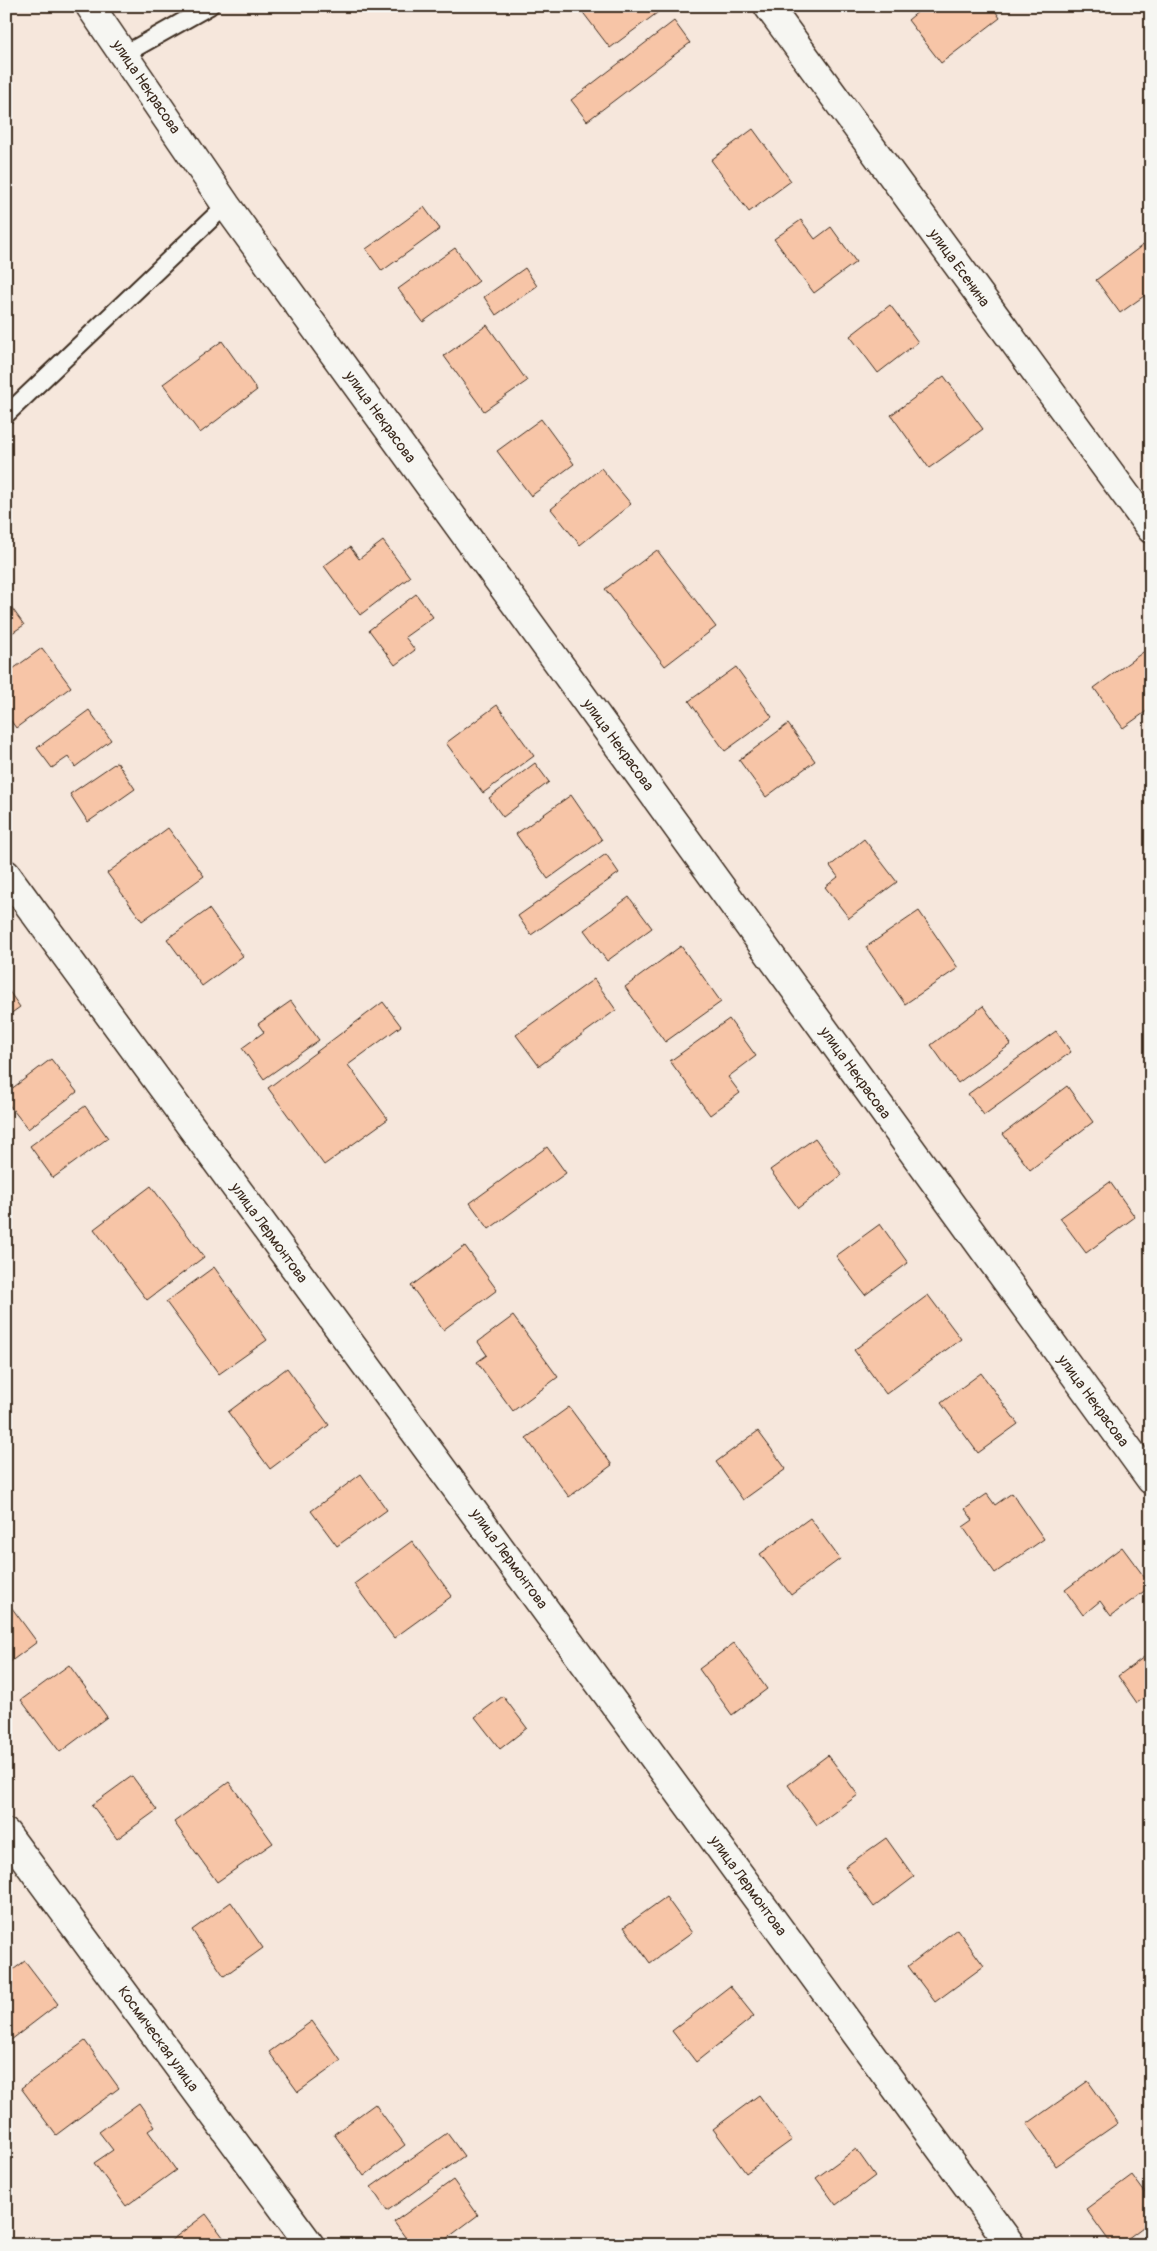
<svg xmlns="http://www.w3.org/2000/svg" width="1157" height="2251" font-family="Pangolin,sans-serif">
	<style>
		.building { fill: #f7c5a7; stroke: #3b2a1e }
		.lines { fill: none; stroke-linecap: round; stroke-linejoin: round }
		.lane-casing { stroke: #3b2a1e; stroke-width: 20 }
		.street-casing { stroke: #3b2a1e; stroke-width: 31 }
		.lane { stroke: #f6f6f2; stroke-width: 16 }
		.street { stroke: #f6f6f2; stroke-width: 28 }
		.labels { text-anchor: middle; dominant-baseline: central; stroke-width: 5; stroke-linejoin: round; paint-order: stroke }
		.street-label { font-size: 15px; fill: #3b2a1e; stroke: #f6f6f2 }
	</style>
	<rect width="100%" height="100%" fill="#f6e7dc"/>
	<filter id="ink" filterUnits="userSpaceOnUse"><feTurbulence type="fractalNoise" baseFrequency=".02" numOctaves="2"/><feDisplacementMap in="SourceGraphic" scale="10" xChannelSelector="R" yChannelSelector="G"/><feConvolveMatrix kernelMatrix="1 2 1 2 8 2 1 2 1" color-interpolation-filters="sRGB"/></filter>
	<g filter="url(#ink)">
		<g class="building">
			<polygon points="578,6 665,6 665,7 610,48"/>
			<polygon points="925,6 992,6 1000,18 941,63 908,20"/>
			<polygon points="674,21 690,43 587,121 571,100"/>
			<polygon points="753,129 791,181 749,212 711,160"/>
			<polygon points="424,207 440,229 382,271 366,249"/>
			<polygon points="801,220 815,239 831,227 856,262 814,293 774,239"/>
			<polygon points="1143,245 1151,255 1151,291 1120,313 1096,280"/>
			<polygon points="455,248 479,281 423,322 398,289"/>
			<polygon points="525,268 537,286 496,315 484,297"/>
			<polygon points="890,305 918,342 878,373 850,336"/>
			<polygon points="487,325 527,381 484,411 444,356"/>
			<polygon points="222,341 257,390 200,433 163,384"/>
			<polygon points="944,376 983,429 929,468 891,415"/>
			<polygon points="541,419 574,464 531,496 497,451"/>
			<polygon points="601,468 631,504 580,545 551,509"/>
			<polygon points="383,541 410,577 360,615 324,566 350,547 359,559"/>
			<polygon points="657,550 716,627 665,666 605,589"/>
			<polygon points="416,594 433,617 405,637 415,650 395,665 369,630"/>
			<polygon points="9,604 24,625 6,637 6,605"/>
			<polygon points="42,648 71,687 16,728 6,714 6,674"/>
			<polygon points="1146,650 1151,657 1151,708 1123,728 1094,688"/>
			<polygon points="736,667 772,717 725,751 689,701"/>
			<polygon points="497,705 534,756 483,793 446,743"/>
			<polygon points="89,710 111,740 75,767 68,757 52,768 37,748"/>
			<polygon points="788,724 815,761 766,797 739,760"/>
			<polygon points="117,762 135,789 88,822 70,794"/>
			<polygon points="535,763 549,782 503,817 489,798"/>
			<polygon points="571,795 602,840 548,879 516,834"/>
			<polygon points="168,828 204,876 142,921 107,873"/>
			<polygon points="864,839 897,882 849,918 825,887 838,877 830,866"/>
			<polygon points="606,854 619,873 531,935 518,916"/>
			<polygon points="629,897 652,928 607,961 584,930"/>
			<polygon points="209,909 243,956 202,986 167,939"/>
			<polygon points="919,911 958,968 905,1004 866,947"/>
			<polygon points="681,946 721,1002 665,1042 625,987"/>
			<polygon points="594,979 616,1010 539,1066 516,1035"/>
			<polygon points="6,987 20,1007 6,1017"/>
			<polygon points="291,1001 319,1040 264,1079 242,1048 264,1032 258,1024"/>
			<polygon points="383,1002 401,1026 348,1065 388,1119 324,1165 268,1088"/>
			<polygon points="983,1006 1011,1044 958,1083 931,1045"/>
			<polygon points="729,1019 756,1056 728,1077 740,1093 710,1115 670,1061"/>
			<polygon points="1056,1031 1071,1052 984,1115 968,1094"/>
			<polygon points="51,1059 77,1092 28,1129 6,1101 6,1093"/>
			<polygon points="1067,1086 1093,1122 1030,1170 1003,1134"/>
			<polygon points="85,1106 108,1138 53,1178 30,1146"/>
			<polygon points="815,1138 842,1175 798,1208 770,1170"/>
			<polygon points="547,1147 566,1173 489,1229 470,1203"/>
			<polygon points="1110,1182 1135,1217 1086,1253 1060,1218"/>
			<polygon points="151,1186 204,1257 147,1300 94,1229"/>
			<polygon points="880,1224 908,1263 865,1295 836,1256"/>
			<polygon points="465,1246 497,1290 443,1330 411,1286"/>
			<polygon points="214,1267 267,1340 219,1374 166,1302"/>
			<polygon points="928,1295 961,1339 886,1394 854,1350"/>
			<polygon points="513,1316 558,1377 513,1411 477,1362 487,1355 478,1342"/>
			<polygon points="287,1368 329,1425 270,1469 228,1412"/>
			<polygon points="981,1373 1018,1424 978,1453 941,1403"/>
			<polygon points="569,1407 612,1465 569,1497 526,1438"/>
			<polygon points="758,1431 786,1469 743,1500 716,1462"/>
			<polygon points="361,1474 387,1510 337,1546 311,1511"/>
			<polygon points="1012,1493 1044,1539 995,1573 963,1527 973,1520 965,1509 987,1494 995,1505"/>
			<polygon points="810,1518 840,1559 791,1595 760,1554"/>
			<polygon points="412,1541 452,1596 394,1638 354,1584"/>
			<polygon points="1122,1547 1151,1586 1111,1616 1100,1601 1083,1615 1065,1590"/>
			<polygon points="6,1600 37,1642 6,1665"/>
			<polygon points="734,1643 767,1689 732,1715 699,1669"/>
			<polygon points="1151,1652 1151,1693 1137,1703 1118,1676"/>
			<polygon points="69,1665 107,1717 60,1752 21,1700"/>
			<polygon points="503,1696 527,1728 500,1749 475,1717"/>
			<polygon points="828,1755 858,1795 817,1825 788,1785"/>
			<polygon points="132,1776 157,1810 117,1839 92,1805"/>
			<polygon points="229,1782 273,1843 217,1882 174,1822"/>
			<polygon points="886,1838 914,1877 874,1907 845,1867"/>
			<polygon points="666,1897 692,1933 650,1963 624,1927"/>
			<polygon points="231,1902 263,1948 224,1976 192,1930"/>
			<polygon points="957,1929 984,1966 935,2002 908,1966"/>
			<polygon points="25,1961 58,2004 11,2040 6,2034 6,1975"/>
			<polygon points="730,1986 754,2016 696,2062 672,2031"/>
			<polygon points="312,2021 341,2061 298,2092 269,2052"/>
			<polygon points="85,2041 119,2088 56,2135 21,2088"/>
			<polygon points="1088,2081 1118,2123 1056,2166 1027,2124"/>
			<polygon points="759,2095 792,2140 746,2173 713,2129"/>
			<polygon points="139,2103 155,2126 148,2131 176,2170 126,2206 94,2163 113,2150 99,2132"/>
			<polygon points="375,2104 405,2145 364,2176 334,2134"/>
			<polygon points="447,2133 464,2156 387,2211 371,2187"/>
			<polygon points="856,2149 875,2176 836,2205 816,2178"/>
			<polygon points="1132,2175 1151,2201 1151,2221 1119,2245 1112,2245 1086,2209"/>
			<polygon points="453,2180 478,2215 438,2245 411,2245 394,2222"/>
			<polygon points="206,2214 229,2245 165,2245"/>
		</g>
		<g class="lines">
			<defs>
				<g id="lane">
					<polyline points="123,55 210,6"/>
					<polyline points="6,415 226,205"/>
				</g>
				<g id="street">
					<polyline points="90,6 226,205 1151,1480"/>
					<polyline points="768,6 1151,529"/>
					<polyline points="6,874 1011,2245"/>
					<polyline points="6,1833 310,2245"/>
				</g>
			</defs>
			<use href="#lane" class="lane-casing"/>
			<use href="#street" class="street-casing"/>
			<use href="#lane" class="lane"/>
			<use href="#street" class="street"/>
		</g>
	</g>
	<g class="labels">
		<g class="street-label">
			<text transform="translate(146 87) rotate(56)">улица Некрасова</text>
			<text transform="translate(959 268) rotate(54)">улица Есенина</text>
			<text transform="translate(380 417) rotate(54)">улица Некрасова</text>
			<text transform="translate(618 745) rotate(54)">улица Некрасова</text>
			<text transform="translate(855 1073) rotate(54)">улица Некрасова</text>
			<text transform="translate(269 1233) rotate(54)">улица Лермонтова</text>
			<text transform="translate(1093 1401) rotate(54)">улица Некрасова</text>
			<text transform="translate(509 1559) rotate(54)">улица Лермонтова</text>
			<text transform="translate(748 1886) rotate(54)">улица Лермонтова</text>
			<text transform="translate(158 2039) rotate(54)">Космическая улица</text>
		</g>
	</g>
	<rect width="1157" height="2251" fill="none" stroke="#f6f6f2" stroke-width="25"/>
	<rect x="12" y="12" width="1132" height="2226" fill="none" stroke="#3b2a1e" stroke-width="2" filter="url(#ink)"/>
</svg>
